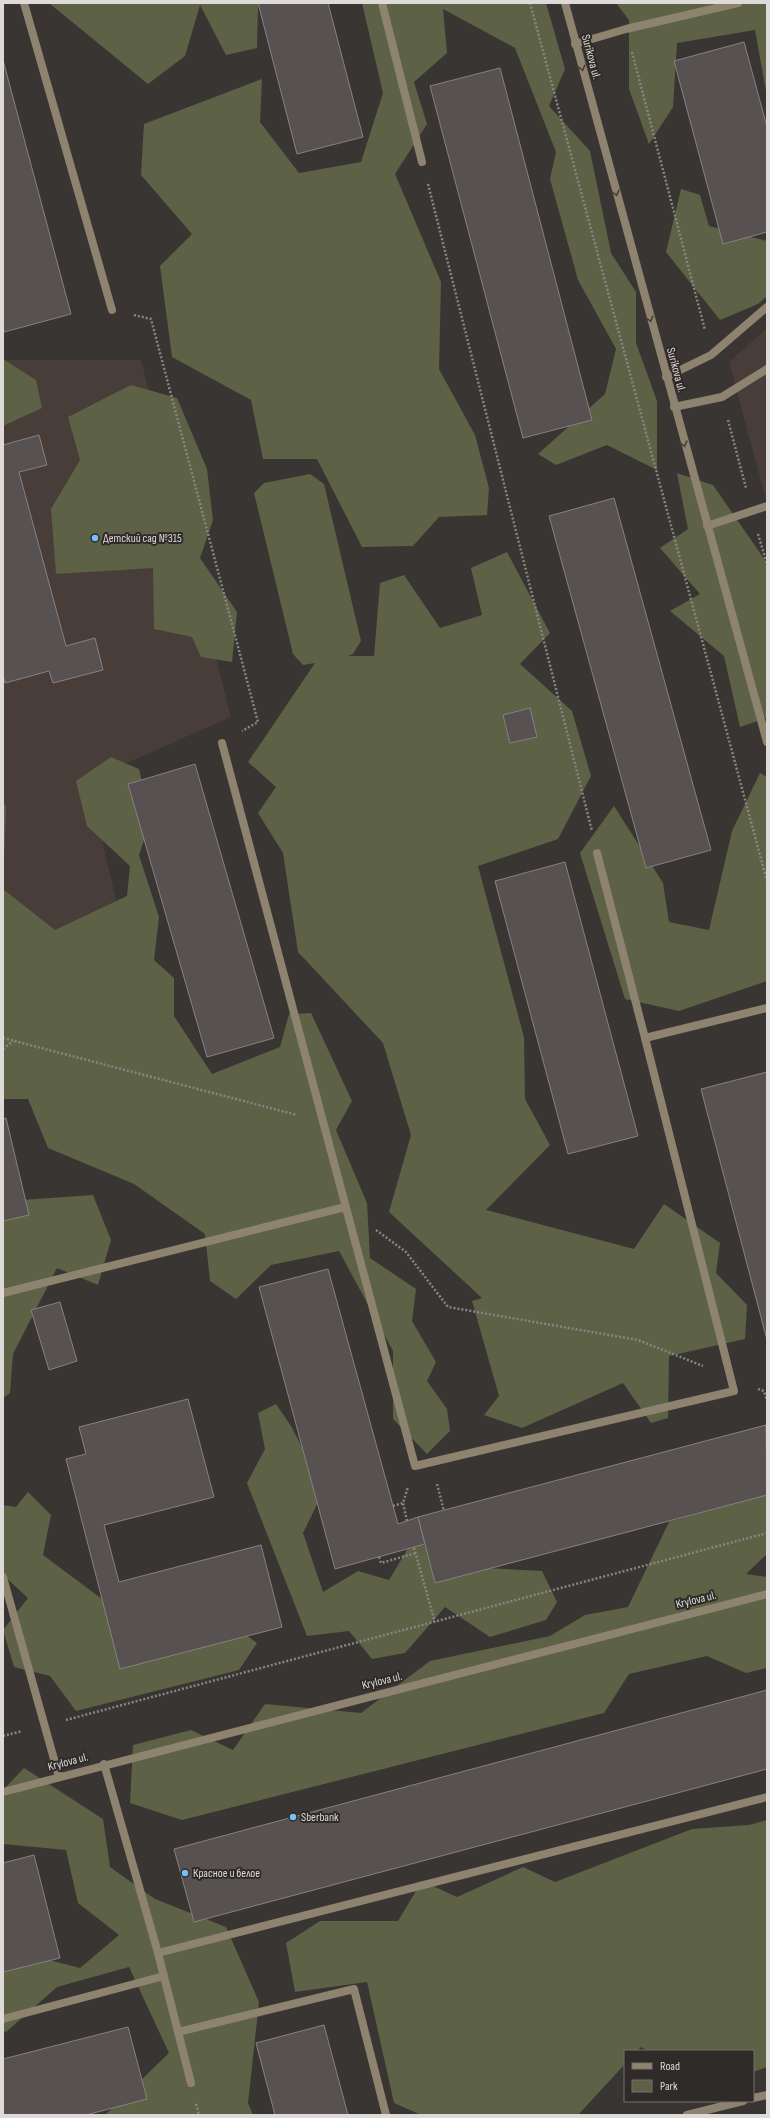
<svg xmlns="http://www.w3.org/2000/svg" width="770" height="2118" font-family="'Sofia Sans Condensed',sans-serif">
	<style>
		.built { fill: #483d38 }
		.green { fill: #5d6145 }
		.building { fill: #575151; stroke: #888182 }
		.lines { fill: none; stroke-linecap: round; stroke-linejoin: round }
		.path { stroke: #888583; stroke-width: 2.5; stroke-dasharray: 2 2; stroke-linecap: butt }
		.lane { stroke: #8e836f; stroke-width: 8 }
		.street { stroke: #8e836f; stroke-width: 8 }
		.oneway { stroke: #47413a }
		.poi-dot { fill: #75c0f6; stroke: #2f2b29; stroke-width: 1.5 }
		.labels { text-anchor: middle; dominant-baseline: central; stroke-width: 4; stroke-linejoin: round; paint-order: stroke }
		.street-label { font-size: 12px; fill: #dddad8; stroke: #2f2b29 }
		.poi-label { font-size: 12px; fill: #dddad8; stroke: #2f2b29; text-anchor: start }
	</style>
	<rect width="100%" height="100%" fill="#393533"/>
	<g class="built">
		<polygon points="767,328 767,504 729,362"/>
		<polygon points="3,360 141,360 231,717 88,780 124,934 30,958 13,896 3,898"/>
	</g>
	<g class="green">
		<polygon points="49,3 258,3 257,48 226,55 200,5 185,56 148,84"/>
		<polygon points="362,3 546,3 565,69 549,106 590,151 611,253 636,292 636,343 657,401 657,470 607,445 556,465 538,454 605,394 616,349 578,280 550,179 556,152 515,48 443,9 447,53 414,82 427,124 395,174 441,282 439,369 475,435 489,488 487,515 439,517 413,546 362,547 317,459 263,459 251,400 172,357 160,266 192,234 141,175 144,124 262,79 260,122 299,173 361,162 383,93"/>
		<polygon points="616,3 767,3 767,97 755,30 677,43 673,107 649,144 629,89 629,20"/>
		<polygon points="681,189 700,195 709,226 767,241 767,296 758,304 720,320 666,252"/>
		<polygon points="3,359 36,380 42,408 3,426"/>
		<polygon points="131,385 177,398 207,469 213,520 200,558 237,612 232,662 201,657 192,637 154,629 153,568 56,574 51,509 80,460 68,417"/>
		<polygon points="677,473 713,485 767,563 767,718 740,727 724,656 670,611 700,594 660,548 688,529"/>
		<polygon points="310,474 324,484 361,641 353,654 348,656 374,656 380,583 404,575 440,628 482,615 471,568 507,552 550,633 520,664 572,711 591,776 558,839 478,866 524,1037 525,1099 550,1145 486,1210 634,1249 664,1204 720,1243 716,1273 747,1305 745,1339 669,1356 668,1418 651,1423 623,1383 522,1428 484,1415 499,1396 472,1301 482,1298 389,1212 411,1135 383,1043 298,952 283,853 258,813 276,787 248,762 315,663 303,665 293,654 254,493 264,483"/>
		<polygon points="111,757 139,769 151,819 139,855 159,917 154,960 174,978 174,1016 212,1074 280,1047 289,1014 311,1013 352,1101 336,1130 367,1203 370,1258 416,1289 412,1321 436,1362 427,1381 447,1409 450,1431 427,1454 393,1419 393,1351 339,1251 271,1265 236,1299 210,1281 205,1234 134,1184 48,1148 28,1099 3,1099 3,801 6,807 3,889 55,930 127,896 130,866 87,826 76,781"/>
		<polygon points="760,773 767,777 767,981 679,1011 625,999 580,853 614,806 663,883 669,922 709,930 732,831"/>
		<polygon points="93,1195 111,1240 98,1285 57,1268 13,1354 10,1393 3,1398 3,1204 7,1201"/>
		<polygon points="276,1404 291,1426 324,1490 303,1533 323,1592 358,1571 389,1580 413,1540 466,1567 542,1571 557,1602 546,1620 490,1637 445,1607 405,1653 372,1659 349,1631 307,1636 247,1483 265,1449 258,1413"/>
		<polygon points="28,1492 51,1515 43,1555 102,1599 239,1630 257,1643 239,1670 76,1711 50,1676 14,1667 3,1630 28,1598 3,1575 3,1505 16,1507"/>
		<polygon points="767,1493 767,1554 746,1574 767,1577 767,1668 746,1673 707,1656 629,1674 604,1713 182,1820 130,1803 133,1745 191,1730 233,1750 265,1704 361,1713 430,1661 550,1636 585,1615 628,1607 669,1522"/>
		<polygon points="24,1768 103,1819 110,1867 155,1899 226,1927 259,2002 248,2103 253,2115 105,2115 169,2053 129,1967 57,1987 6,2032 3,2031 3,1948 80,1968 119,1935 78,1903 66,1850 3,1844 3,1790"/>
		<polygon points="767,1820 767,2067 753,2072 753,2051 648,2051 641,2047 637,2051 625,2051 625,2064 578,2115 421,2115 394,2103 367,1982 295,1992 286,1943 320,1921 398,1921 422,1881 457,1897 523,1867 555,1882 692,1829 749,1825"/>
	</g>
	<g class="building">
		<polygon points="258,3 328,3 363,137 297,154"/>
		<polygon points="744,42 767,127 767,232 723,244 674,61"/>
		<polygon points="3,60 71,314 4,332 3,326"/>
		<polygon points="500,68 592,420 523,438 430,86"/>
		<polygon points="39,435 47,465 19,472 66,646 95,638 103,670 53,683 49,671 5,683 3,675 3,445"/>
		<polygon points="614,498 711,850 646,868 549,516"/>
		<polygon points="530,708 537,737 510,743 503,715"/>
		<polygon points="195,764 274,1038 207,1057 128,784"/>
		<polygon points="565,862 638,1136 568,1154 495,881"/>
		<polygon points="767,1072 767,1340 701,1089"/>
		<polygon points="6,1118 29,1215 3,1221 3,1119"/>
		<polygon points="328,1269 398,1524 418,1517 425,1544 335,1569 259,1287"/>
		<polygon points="60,1302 77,1361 49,1370 31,1310"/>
		<polygon points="188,1399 214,1497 104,1525 119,1582 261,1545 282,1627 120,1669 66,1459 86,1454 79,1427"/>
		<polygon points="766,1425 767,1495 435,1583 418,1517"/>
		<polygon points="767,1690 767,1769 194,1922 174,1849"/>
		<polygon points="34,1855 60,1958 3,1972 3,1863"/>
		<polygon points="324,2025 348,2115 275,2115 256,2043"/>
		<polygon points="128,2027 147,2099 86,2115 3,2115 3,2059"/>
	</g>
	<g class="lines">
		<g class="path">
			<polyline points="530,3 767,881"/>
			<polyline points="632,52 705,330"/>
			<polyline points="428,184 592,831"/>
			<polyline points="134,315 151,319 258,722 242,731"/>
			<polyline points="728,420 746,488"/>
			<polyline points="758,534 767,564"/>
			<polyline points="3,1038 297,1115"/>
			<polyline points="3,1049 13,1041"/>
			<polyline points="376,1230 406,1252 448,1307 638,1340 703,1366"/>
			<polyline points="758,1389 764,1391 767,1400"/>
			<polyline points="437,1484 444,1511"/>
			<polyline points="393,1506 403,1503"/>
			<polyline points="407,1521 403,1503 408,1487"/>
			<polyline points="414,1548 435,1622"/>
			<polyline points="379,1557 381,1563 416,1553"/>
			<polyline points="66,1720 767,1533"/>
			<polyline points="3,1736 22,1731"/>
			<polyline points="196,2104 199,2115"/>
		</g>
		<g class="lane">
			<polyline points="24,3 112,310"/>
			<polyline points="382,3 422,162"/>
			<polyline points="575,44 626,29 738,3"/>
			<polyline points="666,377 711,355 767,307"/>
			<polyline points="674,407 722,397 767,369"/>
			<polyline points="707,526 767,506"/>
			<polyline points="222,743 415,1466 734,1391 645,1038"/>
			<polyline points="597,853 645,1038 767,1008"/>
			<polyline points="3,1293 345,1207"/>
			<polyline points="3,1577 59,1777"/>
			<polyline points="104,1764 158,1953 767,1797"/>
			<polyline points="158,1953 191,2083"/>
			<polyline points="3,2019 164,1976"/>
			<polyline points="178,2032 354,1989 386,2115"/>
			<polyline points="753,2098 767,2095"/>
			<polyline points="687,2115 743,2101"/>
		</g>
		<g class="street">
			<polyline points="565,3 767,742"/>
			<polyline points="3,1792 767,1594"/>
		</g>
	</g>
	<defs><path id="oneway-chevron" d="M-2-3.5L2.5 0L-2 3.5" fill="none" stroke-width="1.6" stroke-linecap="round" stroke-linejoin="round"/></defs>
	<g class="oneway">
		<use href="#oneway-chevron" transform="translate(582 68) rotate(75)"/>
		<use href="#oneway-chevron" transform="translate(616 193) rotate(75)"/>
		<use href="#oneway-chevron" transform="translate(650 319) rotate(75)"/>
		<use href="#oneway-chevron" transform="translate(684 444) rotate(75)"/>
	</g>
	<g class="poi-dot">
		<circle cx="95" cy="538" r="4"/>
		<circle cx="293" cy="1817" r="4"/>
		<circle cx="185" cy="1873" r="4"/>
	</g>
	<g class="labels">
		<g class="street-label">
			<text transform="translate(591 57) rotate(75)">Surikova ul.</text>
			<text transform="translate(676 370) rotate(75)">Surikova ul.</text>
			<text transform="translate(696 1600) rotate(-14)">Krylova ul.</text>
			<text transform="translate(382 1681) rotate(-14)">Krylova ul.</text>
			<text transform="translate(68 1762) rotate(-15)">Krylova ul.</text>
		</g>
		<g class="poi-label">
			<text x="103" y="538">Детский сад №315</text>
			<text x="301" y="1817">Sberbank</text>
			<text x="193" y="1873">Красное и белое</text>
		</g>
	</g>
	<rect width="770" height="2118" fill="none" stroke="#dddad8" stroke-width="8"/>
	<rect x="624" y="2050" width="130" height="52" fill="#2f2b29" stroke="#75716f"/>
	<rect x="632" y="2063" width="20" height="6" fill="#8e836f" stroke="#75716f"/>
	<text x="660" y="2070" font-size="12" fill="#dddad8">Road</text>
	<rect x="632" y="2080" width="20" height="12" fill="#5d6145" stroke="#75716f"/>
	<text x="660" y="2090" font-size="12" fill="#dddad8">Park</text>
</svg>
